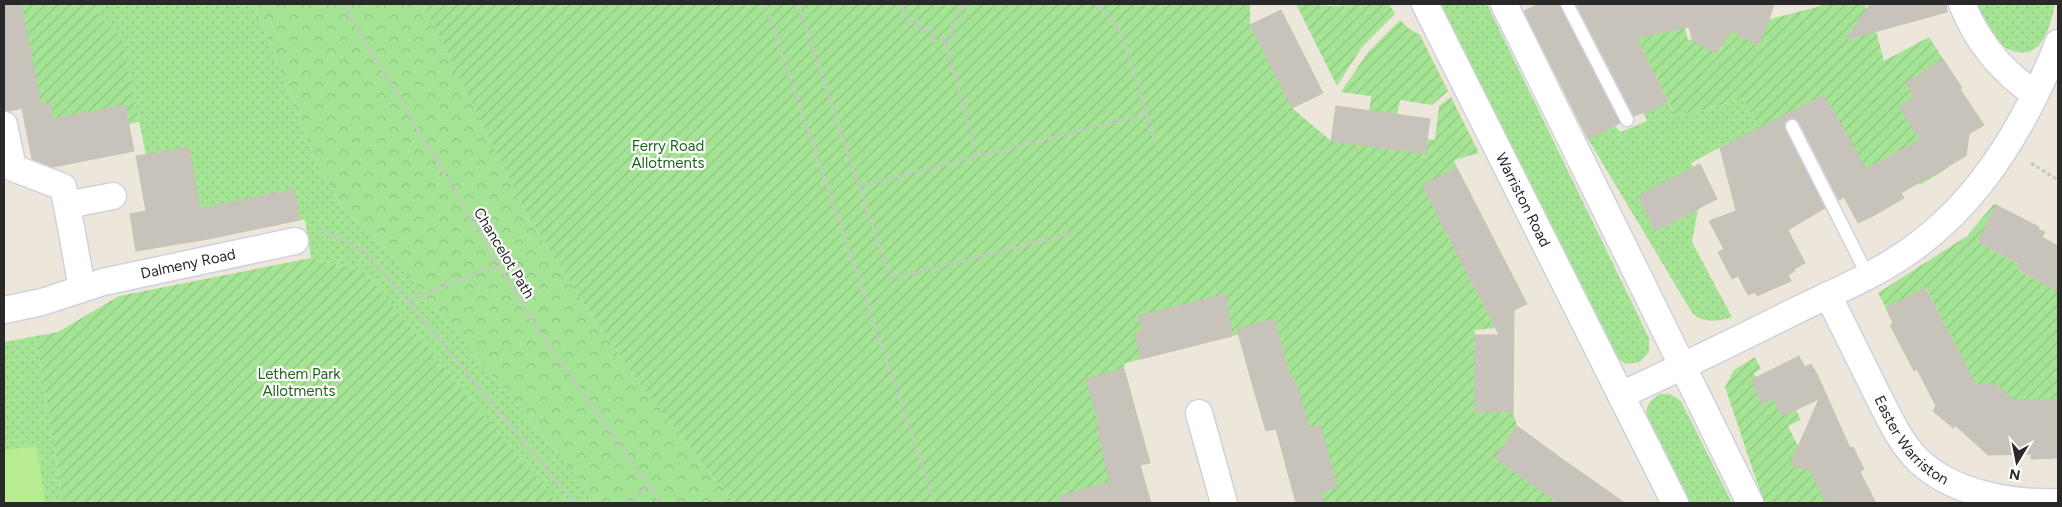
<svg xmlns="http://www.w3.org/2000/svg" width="2062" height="507" font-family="Figtree,sans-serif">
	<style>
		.grass { fill: url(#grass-dots) }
		.forest { fill: url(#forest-crowns) }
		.garden { fill: url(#garden-furrows) }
		.pitch { fill: #b8ec90 }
		.building { fill: #c7c3ba; stroke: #c7c3b4 }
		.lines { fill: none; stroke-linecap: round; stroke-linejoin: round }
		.service-casing { stroke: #d0d1e2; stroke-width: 15 }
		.minor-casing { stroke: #d0d1e2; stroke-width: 29 }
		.path { stroke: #c7c7c7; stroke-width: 3; stroke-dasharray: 4 2.5; stroke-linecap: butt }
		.service { stroke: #fff; stroke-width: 12 }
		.minor { stroke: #fff; stroke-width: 26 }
		.labels { text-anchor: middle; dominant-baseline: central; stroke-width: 4.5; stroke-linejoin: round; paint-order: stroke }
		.park-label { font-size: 15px; fill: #1d6718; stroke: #fff }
		.street-label { font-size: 15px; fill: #292929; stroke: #fff }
	</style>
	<defs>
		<pattern id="grass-dots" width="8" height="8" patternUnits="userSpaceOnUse" patternTransform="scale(1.25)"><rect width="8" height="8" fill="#a5e495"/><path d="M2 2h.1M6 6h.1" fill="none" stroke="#8ec480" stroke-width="1.8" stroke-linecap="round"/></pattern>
		<pattern id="forest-crowns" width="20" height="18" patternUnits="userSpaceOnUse" patternTransform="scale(1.25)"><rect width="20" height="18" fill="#a5e495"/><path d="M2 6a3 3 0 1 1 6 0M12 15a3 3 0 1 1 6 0" fill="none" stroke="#8ec480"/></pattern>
		<pattern id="garden-furrows" width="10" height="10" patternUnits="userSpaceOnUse" patternTransform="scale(1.25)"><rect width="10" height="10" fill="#a5e495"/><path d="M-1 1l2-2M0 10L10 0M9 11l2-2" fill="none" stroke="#8ec480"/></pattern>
	</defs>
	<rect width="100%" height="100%" fill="#ece7da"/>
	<g class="grass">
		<polygon points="98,4 254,4 315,160 341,206 380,242 599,503 558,503 364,271 311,258 305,220 300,220 294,190 218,206 224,236 185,243 178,206 146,155 122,38 99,16"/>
		<polygon points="1438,4 1487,4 1649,338 1649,352 1640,362 1626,364 1617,358"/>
		<path d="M1975,4H2055C2050,26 2043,60 2013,51C2004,48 1996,42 1991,35C1984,26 1980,14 1975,4Z"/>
		<path d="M1742,99L1759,128L1746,135L1764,211L1728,143L1691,163L1694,168L1638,197L1656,231L1698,209L1692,242L1732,317C1718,322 1700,324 1691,311L1588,139L1615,126L1620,132L1647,121L1644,114L1668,102L1676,117Z"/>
		<polygon points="36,336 63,503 4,503 4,342"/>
		<path d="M1660,394H1670L1681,401L1732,503H1690L1647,418C1645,406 1650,400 1660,394Z"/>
	</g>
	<polygon class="forest" points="254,4 423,4 526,213 580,298 639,383 734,503 599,503 380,242 341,206 315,160"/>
	<g class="garden">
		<polygon points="4,4 98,4 99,16 122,37 139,122 129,124 125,105 67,117 56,136 50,103 18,109 13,85 23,19 4,23"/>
		<polygon points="423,4 1250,4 1250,25 1292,108 1331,141 1424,154 1427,139 1435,140 1439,106 1451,97 1479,153 1454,160 1457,168 1423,186 1495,328 1475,330 1475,412 1513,412 1517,426 1495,458 1558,503 1310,503 1323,500 1321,492 1320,425 1304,429 1294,377 1290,378 1274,319 1250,325 1253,335 1241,334 1232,336 1226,294 1139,316 1142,331 1134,333 1141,359 1123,364 1125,366 1100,428 1097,429 1115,480 1101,484 1106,503 734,503 639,383 580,298 526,213"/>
		<polygon points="1296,4 1330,6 1389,4 1395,14 1362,47 1337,86"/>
		<polygon points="1821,4 1865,4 1868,14 1872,17 1859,20 1855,25 1857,32 1876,31 1884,61 1929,37 1943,59 1906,83 1914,97 1899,107 1918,137 1940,153 1949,167 1920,185 1901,150 1857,174 1849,139 1824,95 1759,128 1742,99 1676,117 1642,49 1633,39 1685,28 1688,40 1704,36 1712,51 1720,49 1723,45 1720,32 1744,26 1759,41 1762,36 1758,22 1821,6"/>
		<polygon points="1400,20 1408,28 1420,35 1448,91 1432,105 1400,100 1397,115 1369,111 1371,96 1341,92 1368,52"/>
		<polygon points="1994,204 1997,205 1978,242 2020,265 2018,270 2056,291 2058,287 2058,400 2008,401 2001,394 2001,389 1995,384 1990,384 1984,392 1964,375 1968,370 1926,288 1886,308 1878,293 1967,236"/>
		<polygon points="311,258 364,271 558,503 63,503 36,336 58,332 119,296"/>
		<polygon points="1755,357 1761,369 1754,373 1756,377 1751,380 1762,404 1773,399 1782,416 1796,410 1801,420 1788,426 1801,452 1794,456 1792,460 1807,464 1826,503 1765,503 1762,497 1725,387 1734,370"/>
	</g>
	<polygon class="pitch" points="37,446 45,503 4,503 4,450"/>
	<g class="building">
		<polygon points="4,4 21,4 41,104 9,111 4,110"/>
		<polygon points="1539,4 1559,4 1620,123 1588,139 1524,11"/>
		<polygon points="1576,4 1774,4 1765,31 1757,45 1732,31 1716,53 1693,41 1689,27 1636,38 1668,102 1644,114 1644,112 1634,116"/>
		<polygon points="1870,4 1946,4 1947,12 1845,40"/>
		<polygon points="1281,10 1323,93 1292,108 1250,25"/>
		<polygon points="1943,59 1962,88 1960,89 1984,125 1969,134 1966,156 1901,193 1904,198 1873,216 1858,223 1844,197 1839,200 1799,122 1793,118 1786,121 1785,130 1825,208 1788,230 1805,263 1794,269 1795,271 1788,275 1791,281 1757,296 1755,292 1748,295 1738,276 1732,279 1718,252 1724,249 1709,221 1736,211 1720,148 1824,95 1866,169 1920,140 1899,107 1914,97 1906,83"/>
		<polygon points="50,103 53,119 125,105 134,151 53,167 32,159 22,109"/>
		<polygon points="1336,106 1430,119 1425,154 1331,141"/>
		<polygon points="189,147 200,209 294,189 300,220 208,239 136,251 130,214 146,211 136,156"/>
		<polygon points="1700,164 1717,199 1655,231 1638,196"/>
		<polygon points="1457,168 1527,304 1514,310 1513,412 1475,412 1475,335 1499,335 1422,185"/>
		<polygon points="1996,205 2039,227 2038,229 2045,232 2042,237 2058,246 2058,292 2018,269 2020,264 1978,242"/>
		<polygon points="1925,288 1976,385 1995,384 2014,400 2058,400 2058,458 2031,459 2031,454 1988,455 1955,425 1953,428 1933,411 1936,406 1917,369 1914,371 1890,325 1893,323 1886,308"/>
		<polygon points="1226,294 1232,336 1141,359 1134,333 1142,331 1138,316"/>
		<polygon points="1274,319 1290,378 1294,377 1309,428 1320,425 1337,487 1321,492 1324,503 1296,503 1276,429 1266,431 1255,394 1237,329"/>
		<polygon points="1799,356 1805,367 1811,364 1818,376 1850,448 1853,447 1864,469 1860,472 1876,503 1826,503 1810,470 1790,465 1819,399 1782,416 1773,399 1762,404 1751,380"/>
		<polygon points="1124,369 1150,463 1140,465 1151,503 1061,503 1060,496 1110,482 1097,428 1100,428 1086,379"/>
		<polygon points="1517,426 1565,461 1625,503 1558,503 1495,458"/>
	</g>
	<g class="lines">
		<defs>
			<g id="service">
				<polyline points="1567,4 1627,120"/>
				<polyline points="1792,126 1868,276"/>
			</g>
			<g id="minor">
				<path id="s1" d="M1425,4L1675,503"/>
				<polyline points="1504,4 1750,503"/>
				<path d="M1962,4C1977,41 2002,72 2035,94"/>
				<polyline points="4,125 13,168 63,187 67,205"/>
				<polyline points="82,288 67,205 113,196"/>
				<path id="s2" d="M1828,295C1844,328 1861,361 1877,394C1889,417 1900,443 1919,461C1954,494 2013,504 2058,502"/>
				<path id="s3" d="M4,310L42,302L103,282L295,241"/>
				<path d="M1621,395C1678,369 1735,341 1791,313C1829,294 1870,278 1905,254C1964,214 2004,158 2035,95C2043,78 2052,61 2058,43"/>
				<polyline points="1199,413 1224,503"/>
			</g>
		</defs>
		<use href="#service" class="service-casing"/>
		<use href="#minor" class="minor-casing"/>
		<g class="path">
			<polyline points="343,4 541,335 661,503"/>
			<polyline points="765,4 935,503"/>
			<polyline points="798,4 859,186"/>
			<polyline points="913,4 902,6 907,24 918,21 921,31 930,29 934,41 944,38 977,156"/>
			<polyline points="1096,4 1110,18 1123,37 1156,146"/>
			<polyline points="944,38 954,36 951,23 961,20 958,10 968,7 967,4"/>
			<polyline points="2031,163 2058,180"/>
			<polyline points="323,231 366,252 575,503"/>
			<polyline points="1073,233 890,279 859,186 1146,114"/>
			<polyline points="408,301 499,264"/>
			<polyline points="627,503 648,487"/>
		</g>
		<use href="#service" class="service"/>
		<use href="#minor" class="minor"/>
	</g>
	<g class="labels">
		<g class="park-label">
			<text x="668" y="146">Ferry Road<tspan x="668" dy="17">Allotments</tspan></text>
			<text x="299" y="374">Lethem Park<tspan x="299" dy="17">Allotments</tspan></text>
		</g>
		<g class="street-label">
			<text stroke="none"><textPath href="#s1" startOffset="219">Warriston Road</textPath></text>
			<text transform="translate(504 253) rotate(59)">Chancelot Path</text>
			<text stroke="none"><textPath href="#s3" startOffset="190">Dalmeny Road</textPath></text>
			<text stroke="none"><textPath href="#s2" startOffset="169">Easter Warriston</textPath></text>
		</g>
	</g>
	<rect width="2062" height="507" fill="none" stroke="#292929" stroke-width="10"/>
	<g transform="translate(2017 462) rotate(190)" stroke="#ffffff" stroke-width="4" paint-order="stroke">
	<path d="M0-4L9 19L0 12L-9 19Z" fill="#292929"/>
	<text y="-8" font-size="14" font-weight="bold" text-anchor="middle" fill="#292929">N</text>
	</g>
</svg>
